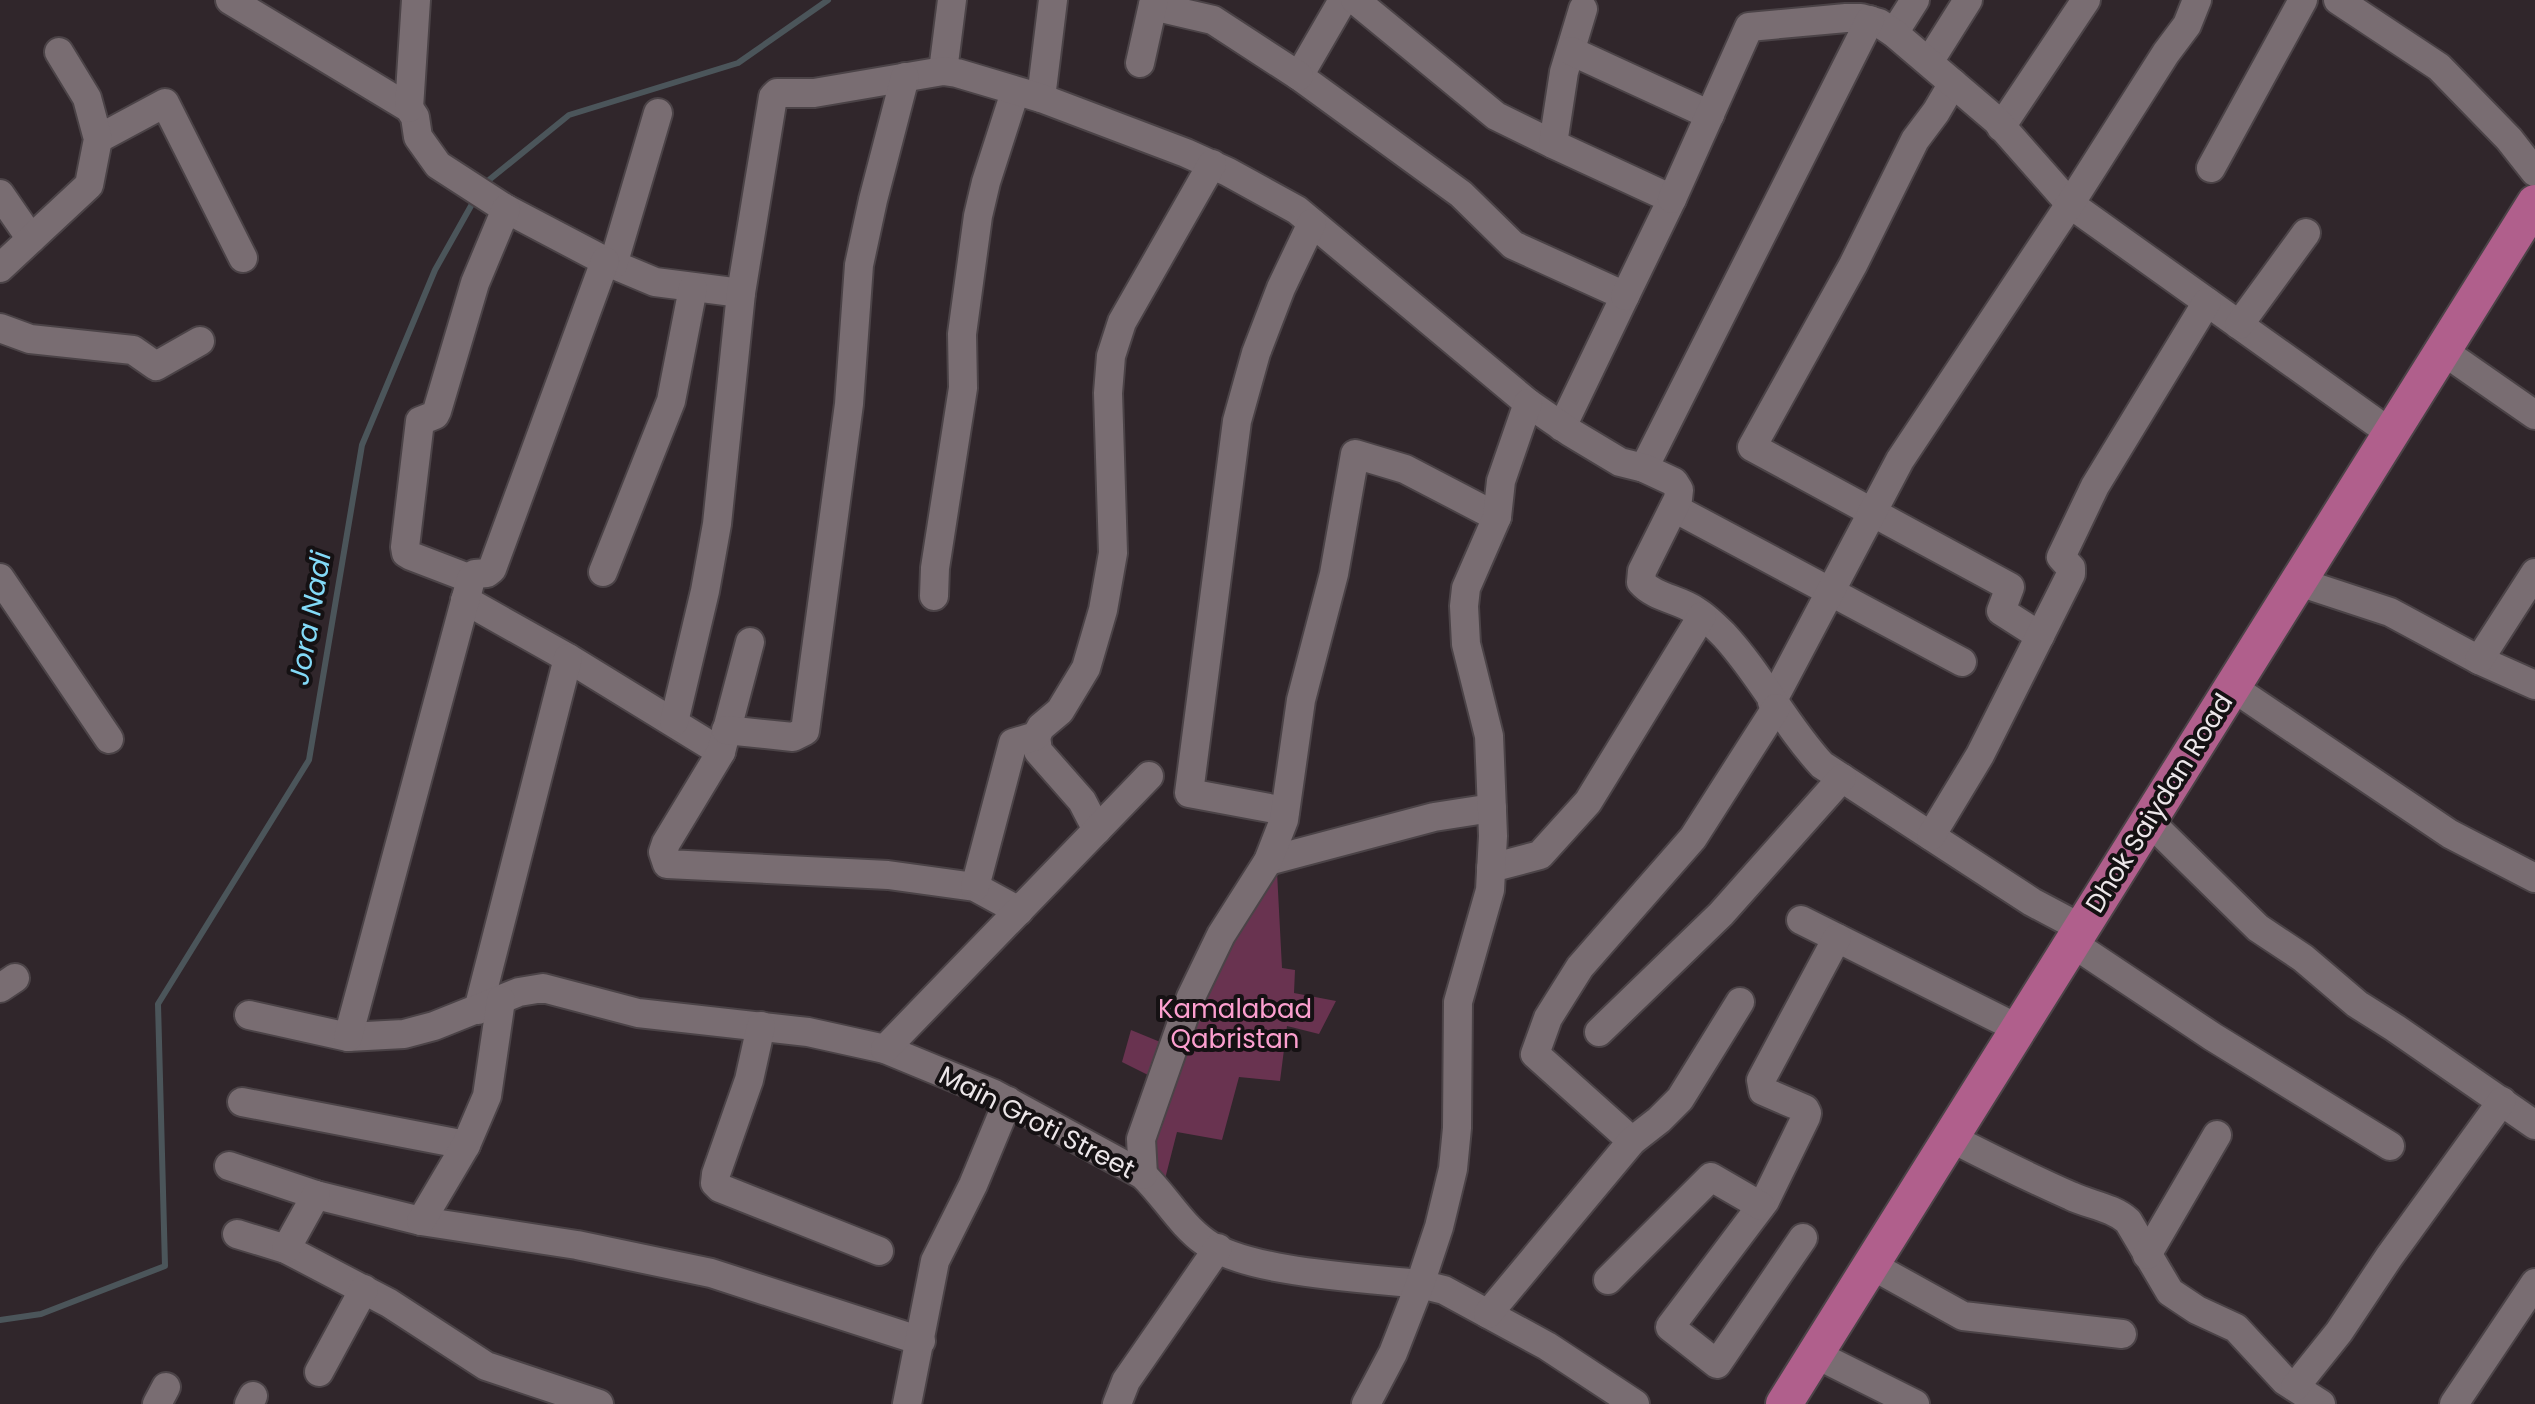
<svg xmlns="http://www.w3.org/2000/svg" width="2535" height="1404" font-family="Poppins,sans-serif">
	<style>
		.green { fill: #693350 }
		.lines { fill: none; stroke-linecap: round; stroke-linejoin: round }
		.stream { stroke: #4b555a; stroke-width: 6 }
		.minor-casing { stroke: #4b4347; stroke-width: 32 }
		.major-casing { stroke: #4b4347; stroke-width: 40 }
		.minor { stroke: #796d72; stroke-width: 28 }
		.major { stroke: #b05f8c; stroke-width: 36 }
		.labels { text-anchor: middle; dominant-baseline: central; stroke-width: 8; stroke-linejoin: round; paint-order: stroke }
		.street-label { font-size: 26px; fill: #ece6e9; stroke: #151113 }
		.park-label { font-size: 26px; fill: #fc9fcf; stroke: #151113 }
		.water-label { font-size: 28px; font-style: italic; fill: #83daf8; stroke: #151113 }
	</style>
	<rect width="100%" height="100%" fill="#30262b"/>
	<polygon class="green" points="1277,872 1282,968 1295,970 1294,993 1336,1001 1319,1034 1287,1026 1280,1081 1239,1077 1222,1140 1177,1132 1165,1179 1142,1163 1158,1080 1122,1062 1131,1030 1170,1046 1225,908"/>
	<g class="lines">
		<g class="stream">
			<polyline points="484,184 569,115 738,63 828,0"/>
			<polyline points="0,1320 41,1314 165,1266 158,1004 309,760 362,445 435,270 476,197"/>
		</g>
		<defs>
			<g id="minor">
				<polyline points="230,0 409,108 415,117 418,137 438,165 506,209 605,261 655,282 741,293"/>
				<polyline points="1343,0 1299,76 1461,194 1513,245 1625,296 1562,427"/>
				<polyline points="1355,0 1496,116 1553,144"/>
				<polyline points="2338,0 2439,67 2509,139 2535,172"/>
				<polyline points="1153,6 1213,20 1299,76"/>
				<polyline points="1583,9 1564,72 1553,144 1672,199 1625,296"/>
				<polyline points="1894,33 1915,0"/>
				<polyline points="1571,51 1710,115"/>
				<polyline points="1929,62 1968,0"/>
				<polyline points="1140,63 1154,0"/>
				<polyline points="943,71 952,0"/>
				<polyline points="1953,83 1936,112 1915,140 1853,265 1752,447 2010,587 2001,611 2040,636"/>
				<polyline points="1041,98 1053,0"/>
				<polyline points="409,108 416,0"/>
				<polyline points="2001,127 2086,0"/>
				<polyline points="98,139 165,103 243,258"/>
				<polyline points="2211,168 2303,0"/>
				<polyline points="0,194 31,239"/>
				<polyline points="1672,199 1749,27 1846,18 1861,18 1879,23 1894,33 1996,120 2070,204 2392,434"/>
				<polyline points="613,265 658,113"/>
				<polyline points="0,268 89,185 98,139 87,98 59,52"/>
				<polyline points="2239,325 2306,233"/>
				<polyline points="0,328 30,339 133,350 156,366 200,341"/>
				<polyline points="2443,351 2535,415"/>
				<polyline points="1644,468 1870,20"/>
				<polyline points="1674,508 1962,662"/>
				<polyline points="603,572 671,401 693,288"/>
				<polyline points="0,578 109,739"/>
				<polyline points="471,579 411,556 406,553 405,547 420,421 435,415 437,411 475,283 506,209"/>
				<polyline points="2299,582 2390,612 2479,660 2535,685"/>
				<polyline points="934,596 935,568 963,388 962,334 978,216 986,182 1015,92"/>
				<polyline points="465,600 568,658 721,752"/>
				<polyline points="750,642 721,752 666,843 663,852 667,864 888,875 975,887 1019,911"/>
				<polyline points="2479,660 2535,573"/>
				<polyline points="2232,687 2450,834 2535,878"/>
				<polyline points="1772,702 1900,460 2070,204 2166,53 2187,25 2197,0"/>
				<path d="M674,722L705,591L717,524L741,293L773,97L777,93H814L943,71L957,73L1041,98L1186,153L1228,172L1297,210L1528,403L1570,432L1620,462L1644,468L1674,482L1679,490L1678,499L1642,571L1641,582C1655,598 1679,599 1696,611C1706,617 1716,627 1724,635C1761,675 1785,725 1822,765L2032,902L2081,928"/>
				<polyline points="726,730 793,737 805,731 849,404 859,265 873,200 905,77"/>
				<polyline points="1036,736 1038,751 1082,801 1097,830"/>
				<polyline points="1285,811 1189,793 1237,421 1256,353 1281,288 1312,223"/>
				<polyline points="2148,820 2258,928 2303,958 2357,1004 2395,1028 2535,1125"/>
				<polyline points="1931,836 1980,755 2071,574 2071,568 2061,557 2095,486 2207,302"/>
				<polyline points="1268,861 1434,817 1492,808"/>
				<polyline points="1491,868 1540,855 1588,802 1702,616"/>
				<polyline points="975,887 1013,743 1036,736 1041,727 1060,711 1086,668 1103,610 1113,553 1108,393 1111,356 1122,322 1212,164"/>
				<polyline points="1801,920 2019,1029"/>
				<polyline points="2072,943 2213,1037 2390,1146"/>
				<polyline points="0,988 15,978"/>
				<polyline points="478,1010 568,658"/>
				<path d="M249,1015L348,1037L404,1034L434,1026L519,992L543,988L638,1013L808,1032L885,1049L994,1094L1143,1175C1165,1196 1180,1224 1205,1242C1247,1273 1366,1278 1420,1284L1444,1290L1547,1346L1635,1404"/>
				<polyline points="761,1026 749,1080 716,1174 715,1183 720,1188 879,1251"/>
				<polyline points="1599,1032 1721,914 1842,778"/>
				<polyline points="348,1037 471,579 475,574 487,573 492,569 605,261"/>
				<polyline points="885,1049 1149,776"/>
				<polyline points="242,1102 466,1145"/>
				<path d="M1951,1138C1990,1158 2030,1178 2071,1196C2090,1205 2112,1207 2128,1221L2170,1292L2197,1310L2236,1328L2285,1381L2321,1404"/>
				<polyline points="1632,1141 1535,1054 1548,1018 1580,967 1693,838 1776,708"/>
				<polyline points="229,1166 316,1195 421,1221 577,1245 711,1273 921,1341"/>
				<polyline points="1143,1175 1141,1139 1191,997 1221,935 1268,861 1284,820 1301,700 1334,574 1355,454 1405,469 1497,517"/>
				<polyline points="421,1221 466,1145 487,1096 501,1000"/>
				<polyline points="237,1234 286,1249 389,1303 486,1366 599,1404"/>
				<polyline points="1803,1238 1717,1364 1670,1327 1765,1201 1806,1117 1807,1113 1805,1109 1763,1091 1761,1080 1837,938"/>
				<polyline points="286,1249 316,1195"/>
				<polyline points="2147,1255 2217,1135"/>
				<polyline points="1871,1265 1963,1316 2122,1334"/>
				<polyline points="1608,1280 1711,1177 1761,1206"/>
				<polyline points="1488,1314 1632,1141 1659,1120 1680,1099 1740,1002"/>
				<polyline points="1815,1354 1915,1404"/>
				<polyline points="319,1372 364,1289"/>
				<polyline points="2295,1387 2339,1332 2389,1257 2502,1101"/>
				<polyline points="157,1404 166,1387"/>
				<polyline points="249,1404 253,1396"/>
				<polyline points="907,1404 935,1261 973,1185 1008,1101"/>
				<polyline points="1117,1404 1126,1381 1218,1248"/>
				<polyline points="1366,1404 1393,1353 1420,1284 1439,1227 1453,1169 1457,1128 1458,1002 1490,890 1493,836 1489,736 1466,644 1464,606 1466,588 1497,517 1501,481 1528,403"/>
				<polyline points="2454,1404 2535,1283"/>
			</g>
			<polyline id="major" points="1784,1404 2535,203"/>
		</defs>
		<use href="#minor" class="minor-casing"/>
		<use href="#major" class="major-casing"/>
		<use href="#minor" class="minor"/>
		<use href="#major" class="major"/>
	</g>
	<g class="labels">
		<g class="street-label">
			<text transform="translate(2159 803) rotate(-58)">Dhok Saiydan Road</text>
			<text transform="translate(1037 1122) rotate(27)">Main Groti Street</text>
		</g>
		<g class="park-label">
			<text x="1235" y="1009">Kamalabad<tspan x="1235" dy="30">Qabristan</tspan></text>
		</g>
		<g class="water-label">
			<text transform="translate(310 618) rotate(-80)">Jora Nadi</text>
		</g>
	</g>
</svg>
